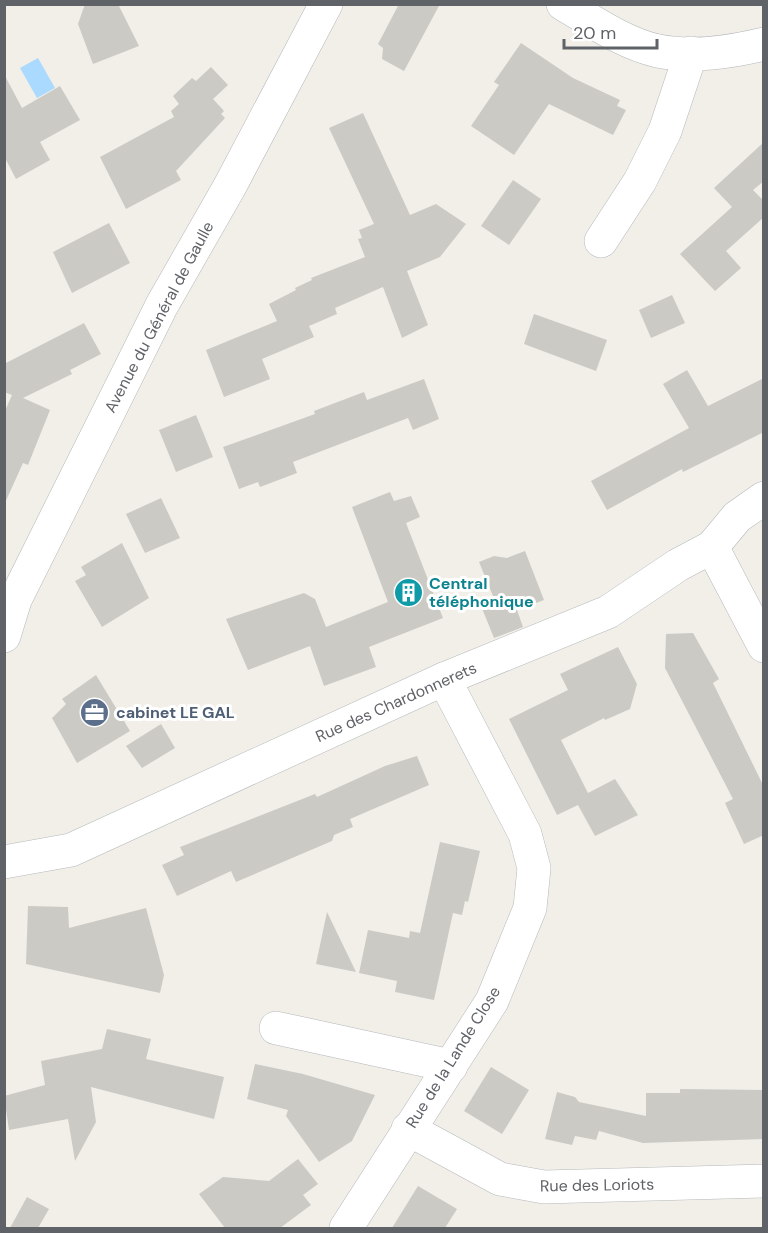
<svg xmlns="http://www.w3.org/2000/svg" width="768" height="1233" font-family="'DM Sans',sans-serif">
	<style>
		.water { fill: #aadaff }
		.building { fill: #cccac5 }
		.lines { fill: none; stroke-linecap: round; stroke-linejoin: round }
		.minor-casing { stroke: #b5b8bc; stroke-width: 34 }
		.tertiary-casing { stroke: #b5b8bc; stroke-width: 34 }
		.minor { stroke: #fff; stroke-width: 33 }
		.tertiary { stroke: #fff; stroke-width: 33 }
		.labels { text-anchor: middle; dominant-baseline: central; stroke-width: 6; stroke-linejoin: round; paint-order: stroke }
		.street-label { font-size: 16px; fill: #5f6368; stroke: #fff }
		.culture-label { font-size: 16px; font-weight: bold; fill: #0d838f; stroke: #fff; text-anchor: start }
		.service-label { font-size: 16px; font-weight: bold; fill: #4e5e75; stroke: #fff; text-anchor: start }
	</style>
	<rect width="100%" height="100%" fill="#f1efe8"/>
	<polygon class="water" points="38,58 55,88 37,98 20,68"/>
	<g class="building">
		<polygon points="85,4 118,4 139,46 93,64 78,24"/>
		<polygon points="399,4 440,4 404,71 382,59 383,48 378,44"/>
		<polygon points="521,43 573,78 620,100 617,106 626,110 613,135 549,104 514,155 471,126 499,85 494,82"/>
		<polygon points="211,67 228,85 213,99 224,111 221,114 225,118 176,171 181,180 126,209 100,157 174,117 171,111 179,104 173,96 192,78 196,81"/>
		<polygon points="4,74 22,108 60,86 80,120 40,142 50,160 16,179 4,156"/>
		<polygon points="363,113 410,215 436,204 466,224 440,257 407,271 428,325 402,338 383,287 335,308 337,314 309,326 314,337 262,359 270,379 224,397 206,350 277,321 269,304 296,290 295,288 312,280 311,278 365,257 358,239 362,238 359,230 374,224 329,128"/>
		<polygon points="764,142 764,181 753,190 764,201 764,217 726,251 741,268 715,291 680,254 732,207 714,188"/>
		<polygon points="513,180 541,199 509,245 481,226"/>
		<polygon points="109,223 130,263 72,293 53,252"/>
		<polygon points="672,295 685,323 651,338 639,310"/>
		<polygon points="534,314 607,340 596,371 524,344"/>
		<polygon points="84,323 101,354 70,370 72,374 23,398 50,410 28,465 23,463 4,505 4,413 12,395 4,392 4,364"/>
		<polygon points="687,370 708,406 764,378 764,432 683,472 682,469 607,510 591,481 689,428 663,384"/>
		<polygon points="424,379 439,419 413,430 408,418 293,462 297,473 260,487 258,482 239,489 223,447 315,414 314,411 364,392 367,400"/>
		<polygon points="196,415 213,457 176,472 159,430"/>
		<polygon points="390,492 394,501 411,496 420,517 406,523 443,618 369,647 376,667 324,686 310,646 248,670 226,619 304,593 315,599 326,627 388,602 352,507"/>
		<polygon points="161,498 180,538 145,553 126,514"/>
		<polygon points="122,543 149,598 102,627 75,581 86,575 81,567"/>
		<polygon points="525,551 544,600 517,610 523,627 494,638 479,601 493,596 479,562 494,556 507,558"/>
		<polygon points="693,633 719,679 713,683 764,787 764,835 744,844 725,803 733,799 665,668 666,634"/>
		<polygon points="618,647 637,684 630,709 605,720 604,718 561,740 588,793 615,779 638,815 595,836 578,805 557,815 509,719 568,690 560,674"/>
		<polygon points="96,675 130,731 77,763 52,718 66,704 62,699"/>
		<polygon points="161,724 175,748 142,768 126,746"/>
		<polygon points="417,756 429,785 350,819 353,827 334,835 332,841 236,882 231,871 177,896 162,865 184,855 180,847 315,794 317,797 385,766"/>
		<polygon points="440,842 480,851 468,902 465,901 462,915 453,913 434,1000 395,992 397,981 359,973 368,930 409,938 410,931 420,933"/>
		<polygon points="28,906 68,907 69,928 146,908 164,975 160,993 26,964"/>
		<polygon points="327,912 356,972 316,964"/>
		<polygon points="107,1029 151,1039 146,1059 224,1077 214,1119 91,1087 96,1122 75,1161 68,1119 9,1130 4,1096 45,1085 41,1061 102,1049"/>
		<polygon points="255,1064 303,1074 375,1095 352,1141 319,1162 286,1116 288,1110 247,1099"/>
		<polygon points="491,1067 529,1090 502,1134 464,1111"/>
		<polygon points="680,1089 764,1090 764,1139 643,1143 599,1131 596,1140 575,1136 572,1145 545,1139 557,1092 575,1097 579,1102 646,1116 646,1093 680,1093"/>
		<polygon points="298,1159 318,1184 303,1195 311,1205 280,1228 225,1228 199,1194 223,1177 269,1181"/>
		<polygon points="418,1186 457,1209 445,1228 392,1228"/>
		<polygon points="27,1197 49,1209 38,1228 10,1228"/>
	</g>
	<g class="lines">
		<defs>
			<g id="minor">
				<path d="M563,4C592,21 625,44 658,51C693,58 730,52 764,44"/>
				<polyline points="601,241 640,181 665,131 691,53"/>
				<polyline points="712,547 764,646"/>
				<polyline points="4,862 71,850 444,679 608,612 678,565 712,547 737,517 764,498"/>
				<polyline points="276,1028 451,1066"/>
				<polyline points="408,1129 500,1179 544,1187 764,1181"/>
				<polyline points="346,1228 492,1001 530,908 534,868 525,834 444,679"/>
			</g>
			<polyline id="tertiary" points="4,636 15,600 162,305 230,186 326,4"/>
		</defs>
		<use href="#minor" class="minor-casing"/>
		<use href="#tertiary" class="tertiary-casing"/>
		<use href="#minor" class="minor"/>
		<use href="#tertiary" class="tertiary"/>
	</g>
	<defs>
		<symbol id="building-disc" viewBox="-11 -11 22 22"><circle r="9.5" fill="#0f9aa8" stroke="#fff"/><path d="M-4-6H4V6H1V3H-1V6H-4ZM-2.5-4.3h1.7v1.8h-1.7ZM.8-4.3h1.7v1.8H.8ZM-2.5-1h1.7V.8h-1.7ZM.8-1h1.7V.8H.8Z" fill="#fff"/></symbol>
		<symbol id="office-disc" viewBox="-11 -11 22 22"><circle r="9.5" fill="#5c6f8a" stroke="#fff"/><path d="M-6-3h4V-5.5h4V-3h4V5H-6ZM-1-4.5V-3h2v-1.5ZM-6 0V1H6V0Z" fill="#fff"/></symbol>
	</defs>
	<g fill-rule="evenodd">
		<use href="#building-disc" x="392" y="576" width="33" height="33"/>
		<use href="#office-disc" x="78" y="696" width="33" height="33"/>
	</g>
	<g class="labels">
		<g class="street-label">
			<text transform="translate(159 317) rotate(-62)">Avenue du Général de Gaulle</text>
			<text transform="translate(396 702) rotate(-24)">Rue des Chardonnerets</text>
			<text transform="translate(453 1057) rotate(-58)">Rue de la Lande Close</text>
			<text transform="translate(597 1185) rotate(-1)">Rue des Loriots</text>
		</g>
		<g class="culture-label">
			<text x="429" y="583">Central<tspan x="429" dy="18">téléphonique</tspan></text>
		</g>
		<g class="service-label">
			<text x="116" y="712">cabinet LE GAL</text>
		</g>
	</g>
	<rect width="768" height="1233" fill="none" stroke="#5f6368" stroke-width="12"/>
	<path d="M564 39v9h93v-9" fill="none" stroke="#5f6368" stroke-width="3"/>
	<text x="573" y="39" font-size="18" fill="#5f6368" stroke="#ffffff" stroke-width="4.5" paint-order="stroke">20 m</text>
</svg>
